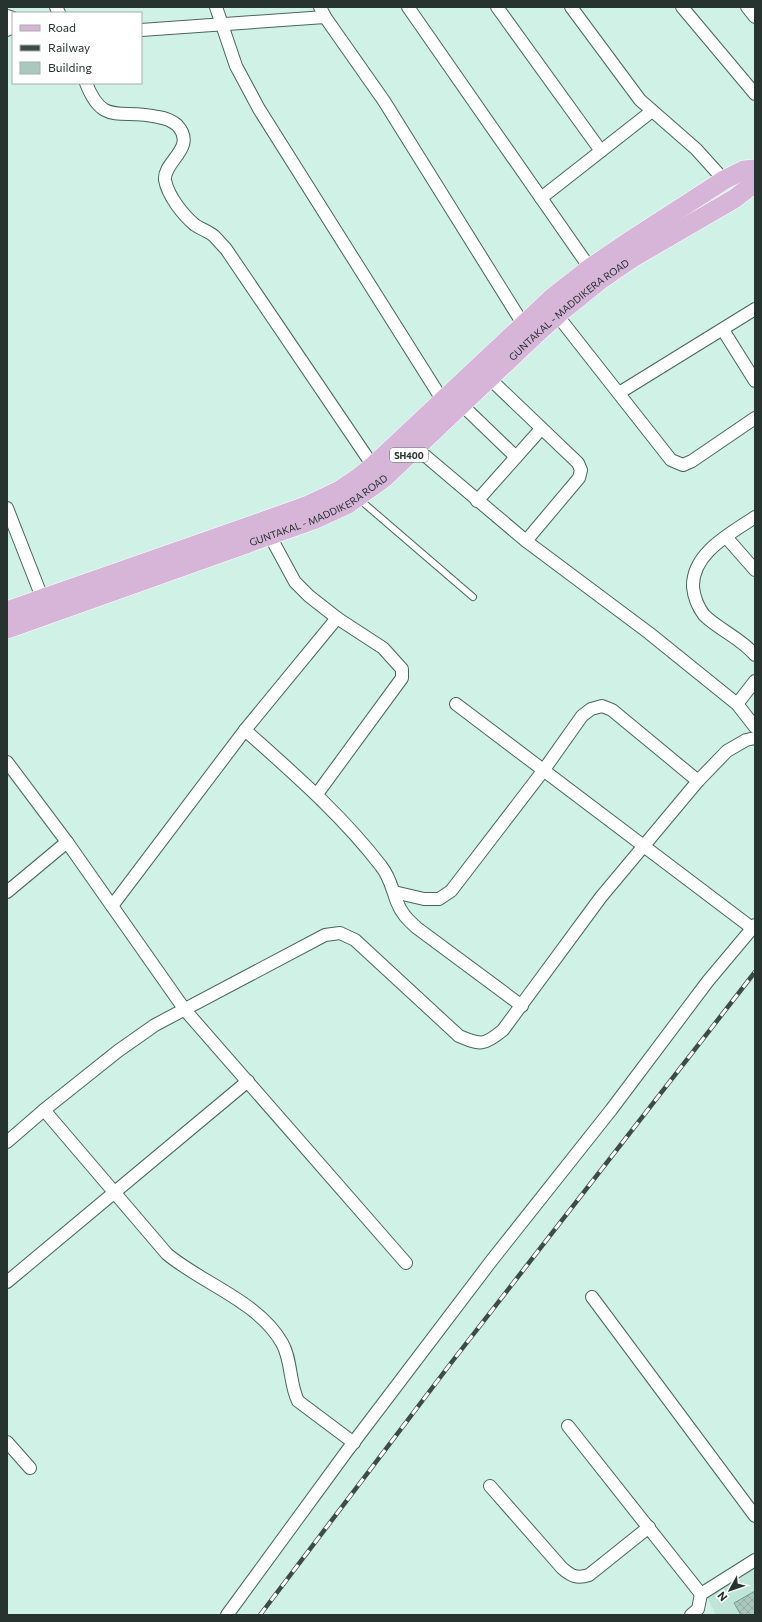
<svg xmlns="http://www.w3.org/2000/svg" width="762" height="1622" font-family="Commissioner,sans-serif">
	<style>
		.built { fill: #bde6d8 }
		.building { fill: url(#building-cross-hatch); stroke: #7a988e }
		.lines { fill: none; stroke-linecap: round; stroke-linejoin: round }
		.lane-casing { stroke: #49665d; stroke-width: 8 }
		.street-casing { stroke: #49665d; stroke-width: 14 }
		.primary-casing { stroke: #fff; stroke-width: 20 }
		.lane { stroke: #fff; stroke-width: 6 }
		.street { stroke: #fff; stroke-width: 12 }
		.primary { stroke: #d6b5d9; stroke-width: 19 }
		.rail-casing { stroke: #3d4c47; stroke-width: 4.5 }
		.rail { stroke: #fff; stroke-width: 3; stroke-dasharray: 9; stroke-linecap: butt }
		.labels { text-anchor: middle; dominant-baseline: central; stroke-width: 4; stroke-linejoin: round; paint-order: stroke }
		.shield { fill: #fff; stroke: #67706d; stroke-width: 1 }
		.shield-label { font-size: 9px; font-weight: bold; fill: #26332e }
		.street-label { font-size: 10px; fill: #26332e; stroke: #fff }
	</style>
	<defs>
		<pattern id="building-cross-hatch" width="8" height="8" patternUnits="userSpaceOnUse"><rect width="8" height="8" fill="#a9c9be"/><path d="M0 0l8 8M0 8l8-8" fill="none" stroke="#91ada4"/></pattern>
	</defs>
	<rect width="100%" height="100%" fill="#d0f1e6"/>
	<polygon class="built" points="755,1565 755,1615 716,1615 706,1595"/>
	<polygon class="building" points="755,1591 755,1615 741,1615 734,1603"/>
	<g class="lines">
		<defs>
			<polyline id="lane" points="359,499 473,597"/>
			<g id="street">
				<polyline points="56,7 59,13"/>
				<polyline points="216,7 236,66 259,109 443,401"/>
				<polyline points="320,7 325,17 384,101 523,324"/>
				<polyline points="408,7 594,274"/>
				<polyline points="497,7 601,151"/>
				<polyline points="571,7 640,100 696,149 724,180"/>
				<polyline points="682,7 755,94"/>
				<polyline points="747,7 755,17"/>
				<polyline points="7,16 13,18"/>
				<polyline points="7,30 13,27"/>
				<polyline points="141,30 325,17"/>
				<path d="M86,83C103,127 120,108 158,117C165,118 171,120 177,125C198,148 163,161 165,180C168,196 183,215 195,225C201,229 208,231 214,236C218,240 222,245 226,249L373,466"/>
				<polyline points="541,198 652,111"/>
				<polyline points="557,315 671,460 683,465 692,461 755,418"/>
				<polyline points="723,330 755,381"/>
				<polyline points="489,378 578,463 581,470 579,478 526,541"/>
				<polyline points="619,393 755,309"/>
				<polyline points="462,405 516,457"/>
				<polyline points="416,448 526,541 649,633 737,704 755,727"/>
				<polyline points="477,501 541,429"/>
				<polyline points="7,508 45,605"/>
				<path d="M755,517C730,534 692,553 693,587C694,597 698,607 704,615C719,630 741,638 755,655"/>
				<polyline points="270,536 295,582 309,596 337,618 383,648 402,669 402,678 317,794"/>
				<polyline points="726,537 755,570"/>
				<polyline points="456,704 752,928"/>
				<polyline points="737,704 755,681"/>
				<path d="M245,730C293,773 342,815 381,866C390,877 392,889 397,902C401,913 408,920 417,928L522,1006"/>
				<polyline points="7,762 67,842 185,1010 406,1263"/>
				<polyline points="7,892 67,842"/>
				<polyline points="394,892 424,899 439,899 451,891 543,771 582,716 591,709 602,706 612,710 698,781"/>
				<polyline points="112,906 245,730 337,618"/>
				<path d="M44,1110L167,1254C203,1284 258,1301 282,1343C292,1360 289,1383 298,1401L354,1443"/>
				<path d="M7,1142L44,1110L118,1051L155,1025L325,935L340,933L355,940L459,1036C480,1045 484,1046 503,1030L601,897L698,781L727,751L746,740L755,738"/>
				<polyline points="7,1282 248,1081"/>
				<polyline points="592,1297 755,1516"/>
				<polyline points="568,1426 701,1594"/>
				<polyline points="7,1442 30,1468"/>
				<path d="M490,1486L562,1568C571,1576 577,1579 589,1575L649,1527"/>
				<polyline points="227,1615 347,1451 492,1260 611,1110 708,981 755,925"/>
				<polyline points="691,1615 698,1609 701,1594 755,1560"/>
			</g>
			<g id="primary">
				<polyline points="7,611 264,521 306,506 340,490 358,478 373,466 553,297 590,268 625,244 724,180 744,170 755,169"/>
				<path id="s1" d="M7,629L313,520L348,504L384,478L534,336L563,310L599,281L634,257L734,199L755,183"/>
			</g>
		</defs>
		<use href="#lane" class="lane-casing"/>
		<use href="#street" class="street-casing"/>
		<use href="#primary" class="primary-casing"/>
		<use href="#lane" class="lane"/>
		<use href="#street" class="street"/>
		<use href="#primary" class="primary"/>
		<defs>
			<polyline id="rail" points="260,1615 451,1363 755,972"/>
		</defs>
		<use href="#rail" class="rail-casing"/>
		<use href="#rail" class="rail"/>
	</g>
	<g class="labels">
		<rect class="shield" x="390" y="448" width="38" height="14" rx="3"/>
		<g class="shield-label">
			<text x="409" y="455">SH400</text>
		</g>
		<g class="street-label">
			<text stroke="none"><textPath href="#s1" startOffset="658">GUNTAKAL - MADDIKERA ROAD</textPath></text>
			<text stroke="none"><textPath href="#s1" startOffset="334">GUNTAKAL - MADDIKERA ROAD</textPath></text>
		</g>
	</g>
	<rect width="762" height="1622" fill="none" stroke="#26332e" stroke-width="16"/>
	<rect x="12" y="12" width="130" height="72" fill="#ffffff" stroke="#a8adab"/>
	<rect x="20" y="25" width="20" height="6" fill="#d6b5d9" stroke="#a8adab"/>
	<text x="48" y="32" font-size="12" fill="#26332e">Road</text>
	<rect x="20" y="45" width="20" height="6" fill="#3d4c47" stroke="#a8adab"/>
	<text x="48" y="52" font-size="12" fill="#26332e">Railway</text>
	<rect x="20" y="62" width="20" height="12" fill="#a9c9be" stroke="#a8adab"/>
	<text x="48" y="72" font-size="12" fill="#26332e">Building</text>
	<g transform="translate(730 1590) rotate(230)" stroke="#ffffff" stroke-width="3" paint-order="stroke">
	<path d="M0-3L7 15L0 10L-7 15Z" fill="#26332e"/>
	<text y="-6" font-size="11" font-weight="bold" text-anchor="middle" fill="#26332e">N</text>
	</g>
</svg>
